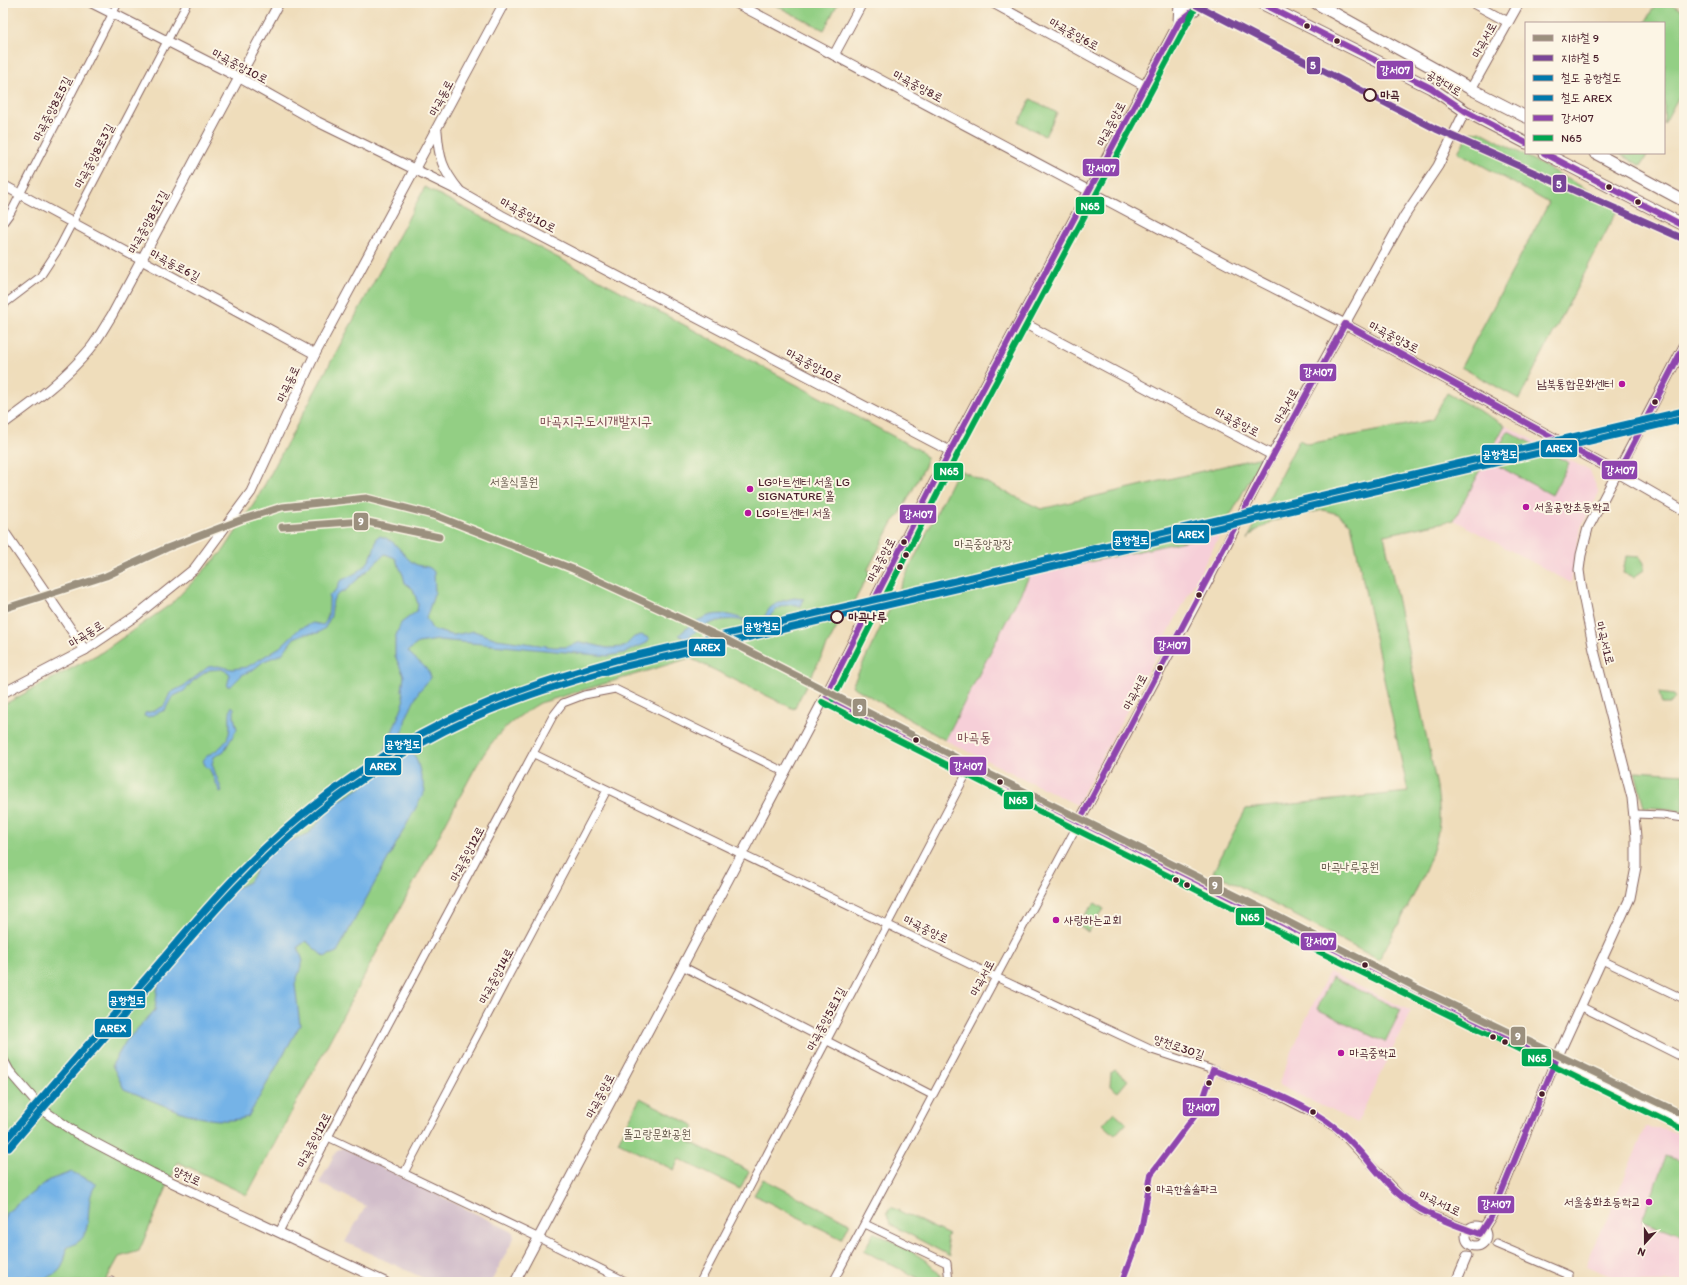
<svg xmlns="http://www.w3.org/2000/svg" width="1687" height="1285" font-family="Itim,'Poor Story',sans-serif">
	<style>
		.built { fill: #f6cfd8 }
		.industrial { fill: #d1bdca }
		.green { fill: #93cf84; stroke: #6e7758 }
		.water { fill: #74b3e7; stroke: #5f6989 }
		.lines { fill: none; stroke-linecap: round; stroke-linejoin: round }
		.street-casing { stroke: #84625d; stroke-width: 9 }
		.secondary-casing { stroke: #84625d; stroke-width: 11 }
		.primary-casing { stroke: #84625d; stroke-width: 13 }
		.street { stroke: #fff; stroke-width: 7 }
		.secondary { stroke: #fff; stroke-width: 9 }
		.primary { stroke: #fff; stroke-width: 11 }
		.bus-1-casing { stroke: #fcf5e5; stroke-width: 9 }
		.bus-2-casing { stroke: #fcf5e5; stroke-width: 9 }
		.bus-1 { stroke: #8e44ad; stroke-width: 6 }
		.bus-2 { stroke: #00a651; stroke-width: 6 }
		.rail-1-casing { stroke: #fcf5e5; stroke-width: 10 }
		.rail-2-casing { stroke: #fcf5e5; stroke-width: 10 }
		.rail-1 { stroke: #0079ac; stroke-width: 7 }
		.rail-2 { stroke: #0079ac; stroke-width: 7 }
		.metro-1-casing { stroke: #fcf5e5; stroke-width: 10 }
		.metro-2-casing { stroke: #fcf5e5; stroke-width: 10 }
		.metro-1 { stroke: #9b907e; stroke-width: 7 }
		.metro-2 { stroke: #794698; stroke-width: 7 }
		.bus-dot { fill: #4a1f2b; stroke: #fcf5e5; stroke-width: 1.5 }
		.stop-dot { fill: #fcf5e5; stroke: #4a1f2b; stroke-width: 2 }
		.poi-dot { fill: #b5179e; stroke: #fcf5e5; stroke-width: 1.5 }
		.labels { text-anchor: middle; dominant-baseline: central; stroke-width: 4; stroke-linejoin: round; paint-order: stroke }
		.bus-label { font-size: 11px; fill: #4a1f2b; stroke: #fcf5e5; text-anchor: start }
		.street-label { font-size: 12px; fill: #4a1f2b; stroke: #fcf5e5 }
		.stop-label { font-size: 12px; font-weight: bold; fill: #4a1f2b; stroke: #fcf5e5; text-anchor: start }
		.poi-label { font-size: 12px; fill: #4a1f2b; stroke: #fcf5e5; text-anchor: start }
		.park-label { font-size: 12px; fill: #605446; stroke: #fcf5e5 }
		.quarter-label { font-size: 14px; fill: #7e4f55; stroke: #fcf5e5 }
		.line-badge { stroke: #fcf5e5; stroke-width: 1.5 }
		.badge-label { font-size: 11px; text-anchor: middle; font-weight: bold; fill: #fff }
	</style>
	<rect width="100%" height="100%" fill="#fcf5e5"/>
	<filter id="ink" filterUnits="userSpaceOnUse"><feTurbulence type="fractalNoise" baseFrequency=".025" numOctaves="2"/><feDisplacementMap in="SourceGraphic" scale="8" xChannelSelector="R" yChannelSelector="G"/><feConvolveMatrix kernelMatrix="1 2 1 2 8 2 1 2 1" color-interpolation-filters="sRGB"/></filter>
	<filter id="wash" filterUnits="userSpaceOnUse"><feTurbulence type="fractalNoise" baseFrequency=".012" numOctaves="4" result="noise"/><feDisplacementMap in="SourceGraphic" scale="16" xChannelSelector="R" yChannelSelector="G"/><feGaussianBlur stdDeviation="0.9" result="paint"/><feColorMatrix in="noise" values="0 0 0 0 0 0 0 0 0 0 0 0 0 0 0 0 0 1.4 0 .05"/><feComposite in="paint" operator="in"/></filter>
	<g filter="url(#wash)">
		<rect width="100%" height="100%" fill="#efddbb"/>
		<g class="built">
			<polygon points="1505,425 1590,471 1599,493 1580,529 1571,583 1454,520"/>
			<polygon points="1221,533 1077,805 945,740 1030,575"/>
			<polygon points="1329,972 1411,1011 1357,1123 1278,1085 1305,1021"/>
			<polygon points="1646,1127 1666,1129 1684,1137 1684,1282 1625,1282 1586,1266"/>
		</g>
		<polygon class="industrial" points="343,1148 513,1232 514,1238 491,1282 432,1282 345,1242 366,1206 319,1183 337,1150"/>
		<g class="green">
			<polygon points="771,3 838,3 824,30"/>
			<polygon points="1656,3 1669,3 1684,11 1684,87 1664,124 1664,23 1645,23"/>
			<polygon points="1031,99 1057,113 1045,136 1019,122"/>
			<polygon points="1480,131 1619,207 1519,399 1461,367 1549,203 1458,152 1469,133"/>
			<polygon points="1618,153 1648,153 1641,166"/>
			<path d="M425,187L921,451L927,458L925,466L899,516L893,522L868,569L869,574L848,613L836,629L794,709L690,658L540,703C505,724 493,737 473,772L247,1195L178,1162L139,1251L119,1257L105,1282H3V705L102,652L171,604L224,550L257,499Z"/>
			<path d="M1447,393L1505,425L1454,520L1384,535L1437,787C1438,798 1440,811 1439,823C1436,862 1398,924 1379,960L1213,872L1246,809L1408,792L1351,524L1338,514L1323,510L1272,521L1254,532L1247,540L1299,440L1308,444L1432,420Z"/>
			<polygon points="1508,431 1569,463 1552,495 1491,462"/>
			<polygon points="1262,457 1221,533 1030,575 945,740 852,686 958,469 1041,509"/>
			<polygon points="1626,556 1640,557 1644,563 1644,570 1634,577 1623,573"/>
			<polygon points="1659,693 1673,695 1675,698 1670,704 1662,704"/>
			<polygon points="1635,771 1684,774 1684,813 1671,809 1644,807"/>
			<polygon points="1095,903 1104,909 1088,932 1077,924"/>
			<polygon points="1332,977 1401,1010 1385,1042 1317,1009"/>
			<polygon points="1115,1070 1128,1080 1118,1092 1110,1086 1111,1073"/>
			<polygon points="640,1098 695,1126 688,1141 749,1171 740,1189 679,1159 674,1170 618,1142"/>
			<polygon points="1114,1112 1126,1123 1115,1135 1103,1124"/>
			<polygon points="1666,1156 1684,1162 1684,1236 1642,1220"/>
			<polygon points="763,1179 850,1223 842,1239 754,1195"/>
			<polygon points="891,1207 949,1235 946,1237 950,1256 890,1224 887,1214"/>
			<path d="M874,1232C892,1242 940,1261 942,1282H918V1278L864,1251Z"/>
		</g>
		<g class="water">
			<path d="M380,536C399,541 401,556 415,564C422,568 429,564 434,572L435,592L426,618L432,629L447,634L454,635L474,631L497,639L553,647H566L581,642L607,648L624,647L634,637L641,635L647,637L649,639L647,643L624,653L608,656L439,640L418,643L408,651C415,661 429,666 431,678L419,691L406,718L402,735L417,760L425,791L337,952L324,957L306,941L298,947L303,961L295,984L300,1025L248,1117C206,1129 163,1104 124,1089L112,1065L126,1041L155,1010L158,983L215,906L234,889L249,882L264,857L278,845L308,834L337,802L373,780L404,702L402,690L404,676L395,656V638L401,623L417,611L418,604L413,589L405,583L403,575L395,558L385,554L346,590L337,595L333,600L331,616L325,628L318,633L304,634L294,638L282,654L264,661L254,669L242,675L231,686H227L230,675L228,672L221,669L209,670L193,681L184,691L172,697L165,710L148,717L144,716L145,713L154,711L164,706L170,693L185,685L208,667L218,666L232,669L247,667L280,647L299,629L313,623L323,625C330,619 329,605 329,596L337,589L340,581C365,569 371,565 377,537Z"/>
			<path d="M794,598L804,599L801,606C788,602 777,607 769,617C767,620 765,623 762,624C755,628 746,621 739,620C719,617 699,626 686,640L679,635C695,620 711,610 733,616C741,618 749,622 758,622C764,620 766,613 770,608C777,602 785,600 794,598Z"/>
			<path d="M232,706L234,708V717L237,729L224,751L214,757L212,764L222,791L220,792L209,768L206,767L203,761C206,753 220,752 227,739C233,727 227,713 232,706Z"/>
			<path d="M72,1172L97,1184C84,1198 93,1220 83,1237C80,1242 72,1245 67,1248C63,1271 60,1274 37,1281L30,1276L12,1282H3V1222L6,1213L49,1180Z"/>
		</g>
	</g>
	<g filter="url(#ink)">
		<g class="lines">
			<defs>
				<g id="street">
					<polyline points="3,223 11,212 118,3"/>
					<polyline points="3,305 40,277 59,248 187,3"/>
					<polyline points="534,754 996,977 1152,1050 1213,1070 1275,1094 1312,1113 1337,1129 1402,1197 1422,1211 1480,1234"/>
					<polyline points="1635,814 1662,815 1684,818"/>
					<polyline points="1602,960 1684,999"/>
					<polyline points="682,966 932,1095"/>
					<polyline points="1580,1006 1684,1058"/>
					<polyline points="328,1137 539,1238 627,1282"/>
					<polyline points="404,1173 607,790"/>
					<polyline points="865,1224 947,1263 949,1282"/>
					<polyline points="279,1232 328,1137 553,716 563,703 584,695 615,689 785,772"/>
					<polyline points="1496,1244 1569,1275 1566,1282"/>
					<polyline points="111,1281 111,1282"/>
					<polyline points="700,1282 970,767"/>
					<polyline points="833,1282 1079,822"/>
				</g>
				<g id="secondary">
					<polyline points="92,3 240,78 318,122 461,192 501,215 950,451"/>
					<polyline points="736,3 1236,269 1345,324 1618,473 1684,511"/>
					<polyline points="993,3 1145,86"/>
					<polyline points="1473,3 1508,22"/>
					<polyline points="834,55 862,3"/>
					<polyline points="1471,89 1519,3"/>
					<path d="M437,131C439,158 442,169 459,190"/>
					<polyline points="3,185 315,354"/>
					<polyline points="1020,321 1272,455"/>
					<path d="M3,424C35,401 65,379 90,349C98,339 105,326 112,315L279,3"/>
					<polyline points="3,530 85,650"/>
					<polyline points="3,693 85,650 137,615 194,569 251,492 315,354 504,3"/>
					<polyline points="826,695 1320,943 1684,1121"/>
					<polyline points="1079,822 1208,581 1272,455 1405,215 1438,166 1465,111"/>
					<polyline points="3,1060 9,1071 35,1101 47,1113 76,1133 152,1173 385,1282"/>
					<circle cx="1476" cy="1236" r="10"/>
					<polyline points="1480,1234 1492,1215 1556,1060 1630,898 1636,867 1636,837 1632,798 1594,650 1581,585 1579,570 1581,555 1588,528 1684,346"/>
					<polyline points="515,1282 826,695 950,451 1189,3"/>
					<polyline points="1456,1282 1467,1256"/>
				</g>
				<g id="primary">
					<polyline points="1261,3 1431,88 1465,111 1526,143"/>
					<polyline points="1316,3 1471,89 1526,117"/>
					<polyline points="1179,22 1203,3"/>
					<polyline points="1179,22 1180,3"/>
					<polyline points="1544,153 1684,225"/>
					<polyline points="1595,153 1684,201"/>
				</g>
			</defs>
			<use href="#street" class="street-casing"/>
			<use href="#secondary" class="secondary-casing"/>
			<use href="#primary" class="primary-casing"/>
			<use href="#street" class="street"/>
			<use href="#secondary" class="secondary"/>
			<use href="#primary" class="primary"/>
			<defs>
				<g id="bus-1">
					<polyline points="1261,3 1431,88 1465,111 1526,143"/>
					<polyline points="1544,153 1684,226"/>
					<path d="M1079,822C1168,656 1253,488 1345,324L1618,473L1684,346"/>
					<path d="M1122,1282L1141,1231L1151,1174L1200,1109L1213,1070C1255,1086 1301,1100 1336,1128C1359,1146 1374,1171 1394,1190C1418,1213 1450,1223 1480,1234L1492,1215L1556,1060L826,695L950,451L1179,22L1203,3"/>
				</g>
				<g id="bus-2">
					<polyline points="833,699 957,455 1196,7"/>
					<polyline points="822,702 1316,950 1680,1128"/>
				</g>
			</defs>
			<use href="#bus-1" class="bus-1-casing"/>
			<use href="#bus-2" class="bus-2-casing"/>
			<use href="#bus-1" class="bus-1"/>
			<use href="#bus-2" class="bus-2"/>
			<defs>
				<path id="rail-1" d="M3,1143C48,1090 94,1037 140,985C173,947 204,909 239,873C293,818 353,771 421,734C484,700 551,678 620,659L1684,411"/>
				<path id="rail-2" d="M9,1148C54,1095 100,1043 145,991C178,954 209,915 244,880C297,825 357,778 424,742C487,707 553,686 622,667L1684,419"/>
			</defs>
			<use href="#rail-1" class="rail-1-casing"/>
			<use href="#rail-2" class="rail-2-casing"/>
			<use href="#rail-1" class="rail-1"/>
			<use href="#rail-2" class="rail-2"/>
			<defs>
				<g id="metro-1">
					<polyline points="282,527 363,521 439,537"/>
					<polyline points="3,609 106,576 167,548 240,520 282,507 366,498 437,516 573,569 729,641 967,763 1263,909 1419,989 1684,1115"/>
				</g>
				<polyline id="metro-2" points="1192,3 1436,129 1684,239"/>
			</defs>
			<use href="#metro-1" class="metro-1-casing"/>
			<use href="#metro-2" class="metro-2-casing"/>
			<use href="#metro-1" class="metro-1"/>
			<use href="#metro-2" class="metro-2"/>
		</g>
	</g>
	<g class="bus-dot">
		<circle cx="1307" cy="26" r="3.5"/>
		<circle cx="1337" cy="41" r="3.5"/>
		<circle cx="1609" cy="187" r="3.5"/>
		<circle cx="1638" cy="202" r="3.5"/>
		<circle cx="1655" cy="402" r="3.5"/>
		<circle cx="904" cy="542" r="3.5"/>
		<circle cx="906" cy="555" r="3.5"/>
		<circle cx="900" cy="567" r="3.5"/>
		<circle cx="1199" cy="595" r="3.5"/>
		<circle cx="1160" cy="668" r="3.5"/>
		<circle cx="916" cy="740" r="3.5"/>
		<circle cx="1000" cy="782" r="3.5"/>
		<circle cx="1176" cy="880" r="3.5"/>
		<circle cx="1187" cy="885" r="3.5"/>
		<circle cx="1365" cy="965" r="3.5"/>
		<circle cx="1493" cy="1037" r="3.5"/>
		<circle cx="1505" cy="1042" r="3.5"/>
		<circle cx="1209" cy="1083" r="3.5"/>
		<circle cx="1542" cy="1094" r="3.5"/>
		<circle cx="1313" cy="1112" r="3.5"/>
		<circle cx="1148" cy="1189" r="3.5"/>
	</g>
	<g class="stop-dot">
		<circle cx="1370" cy="95" r="6"/>
		<circle cx="837" cy="617" r="6"/>
	</g>
	<g class="poi-dot">
		<circle cx="1622" cy="384" r="4"/>
		<circle cx="750" cy="489" r="4"/>
		<circle cx="1526" cy="507" r="4"/>
		<circle cx="748" cy="513" r="4"/>
		<circle cx="1056" cy="920" r="4"/>
		<circle cx="1341" cy="1053" r="4"/>
		<circle cx="1649" cy="1202" r="4"/>
	</g>
	<g class="labels">
		<g class="bus-label">
			<text x="1156" y="1189">마곡한솔솔파크</text>
		</g>
		<g class="street-label">
			<text transform="translate(1074 34) rotate(29)">마곡중앙6로</text>
			<text transform="translate(1484 40) rotate(-61)">마곡서로</text>
			<text transform="translate(240 66) rotate(28)">마곡중앙10로</text>
			<text transform="translate(1444 83) rotate(31)">공항대로</text>
			<text transform="translate(918 86) rotate(28)">마곡중앙8로</text>
			<text transform="translate(441 98) rotate(-62)">마곡동로</text>
			<text transform="translate(52 109) rotate(-63)">마곡중앙8로5길</text>
			<text transform="translate(1111 124) rotate(-62)">마곡중앙로</text>
			<text transform="translate(94 156) rotate(-62)">마곡중앙8로3길</text>
			<text transform="translate(528 215) rotate(28)">마곡중앙10로</text>
			<text transform="translate(148 222) rotate(-61)">마곡중앙8로1길</text>
			<text transform="translate(175 265) rotate(28)">마곡동로6길</text>
			<text transform="translate(1394 337) rotate(28)">마곡중앙3로</text>
			<text transform="translate(814 366) rotate(28)">마곡중앙10로</text>
			<text transform="translate(288 384) rotate(-65)">마곡동로</text>
			<text transform="translate(1286 406) rotate(-61)">마곡서로</text>
			<text transform="translate(1237 422) rotate(28)">마곡중앙로</text>
			<text transform="translate(881 560) rotate(-63)">마곡중앙로</text>
			<text transform="translate(86 634) rotate(-32)">마곡동로</text>
			<text transform="translate(1605 643) rotate(76)">마곡서1로</text>
			<text transform="translate(1135 692) rotate(-62)">마곡서로</text>
			<text transform="translate(467 854) rotate(-62)">마곡중앙12로</text>
			<text transform="translate(926 929) rotate(26)">마곡중앙로</text>
			<text transform="translate(496 976) rotate(-62)">마곡중앙14로</text>
			<text transform="translate(982 978) rotate(-62)">마곡서로</text>
			<text transform="translate(826 1019) rotate(-62)">마곡중앙5로1길</text>
			<text transform="translate(1179 1047) rotate(19)">양천로30길</text>
			<text transform="translate(600 1096) rotate(-62)">마곡중앙로</text>
			<text transform="translate(314 1140) rotate(-62)">마곡중앙12로</text>
			<text transform="translate(187 1176) rotate(25)">양천로</text>
			<text transform="translate(1440 1203) rotate(25)">마곡서1로</text>
		</g>
		<g class="stop-label">
			<text x="1380" y="95">마곡</text>
			<text x="848" y="617">마곡나루</text>
		</g>
		<g class="poi-label">
			<text x="1614" y="384" text-anchor="end">남북통합문화센터</text>
			<text x="758" y="482">LG아트센터 서울 LG<tspan x="758" dy="14">SIGNATURE 홀</tspan></text>
			<text x="1534" y="507">서울공항초등학교</text>
			<text x="756" y="513">LG아트센터 서울</text>
			<text x="1064" y="920">사랑하는교회</text>
			<text x="1349" y="1053">마곡중학교</text>
			<text x="1641" y="1202" text-anchor="end">서울송화초등학교</text>
		</g>
		<g class="park-label">
			<text x="514" y="482">서울식물원</text>
			<text x="983" y="544">마곡중앙광장</text>
			<text x="1350" y="867">마곡나루공원</text>
			<text x="657" y="1134">똘고랑문화공원</text>
		</g>
		<g class="quarter-label">
			<text x="596" y="421">마곡지구도시개발지구</text>
			<text x="974" y="737">마곡동</text>
		</g>
	</g>
	<g class="line-badge">
		<rect x="1306" y="56" width="15" height="19" rx="4" fill="#794698"/>
		<rect x="1376" y="60" width="38" height="20" rx="4" fill="#8e44ad"/>
		<rect x="1082" y="158" width="38" height="19" rx="4" fill="#8e44ad"/>
		<rect x="1552" y="174" width="15" height="19" rx="4" fill="#794698"/>
		<rect x="1075" y="196" width="30" height="19" rx="4" fill="#00a651"/>
		<rect x="1299" y="363" width="38" height="19" rx="4" fill="#8e44ad"/>
		<rect x="1540" y="439" width="38" height="19" rx="4" fill="#0079ac"/>
		<rect x="1481" y="444" width="37" height="20" rx="4" fill="#0079ac"/>
		<rect x="1601" y="460" width="37" height="20" rx="4" fill="#8e44ad"/>
		<rect x="933" y="462" width="31" height="19" rx="4" fill="#00a651"/>
		<rect x="899" y="504" width="38" height="20" rx="4" fill="#8e44ad"/>
		<rect x="353" y="512" width="16" height="19" rx="4" fill="#9b907e"/>
		<rect x="1172" y="524" width="38" height="20" rx="4" fill="#0079ac"/>
		<rect x="1112" y="530" width="38" height="20" rx="4" fill="#0079ac"/>
		<rect x="743" y="616" width="38" height="20" rx="4" fill="#0079ac"/>
		<rect x="1153" y="636" width="38" height="19" rx="4" fill="#8e44ad"/>
		<rect x="688" y="638" width="38" height="19" rx="4" fill="#0079ac"/>
		<rect x="852" y="698" width="15" height="19" rx="4" fill="#9b907e"/>
		<rect x="384" y="734" width="38" height="20" rx="4" fill="#0079ac"/>
		<rect x="949" y="756" width="38" height="20" rx="4" fill="#8e44ad"/>
		<rect x="364" y="757" width="38" height="19" rx="4" fill="#0079ac"/>
		<rect x="1003" y="791" width="31" height="19" rx="4" fill="#00a651"/>
		<rect x="1208" y="876" width="15" height="19" rx="4" fill="#9b907e"/>
		<rect x="1235" y="907" width="30" height="19" rx="4" fill="#00a651"/>
		<rect x="1300" y="932" width="37" height="19" rx="4" fill="#8e44ad"/>
		<rect x="108" y="990" width="38" height="19" rx="4" fill="#0079ac"/>
		<rect x="94" y="1018" width="38" height="20" rx="4" fill="#0079ac"/>
		<rect x="1510" y="1026" width="16" height="20" rx="4" fill="#9b907e"/>
		<rect x="1521" y="1048" width="31" height="19" rx="4" fill="#00a651"/>
		<rect x="1182" y="1097" width="38" height="20" rx="4" fill="#8e44ad"/>
		<rect x="1477" y="1195" width="38" height="19" rx="4" fill="#8e44ad"/>
	</g>
	<g class="badge-label">
		<text x="1313" y="69">5</text>
		<text x="1395" y="74">강서07</text>
		<text x="1101" y="172">강서07</text>
		<text x="1559" y="188">5</text>
		<text x="1090" y="210">N65</text>
		<text x="1318" y="376">강서07</text>
		<text x="1559" y="452">AREX</text>
		<text x="1500" y="458">공항철도</text>
		<text x="1620" y="474">강서07</text>
		<text x="949" y="475">N65</text>
		<text x="918" y="518">강서07</text>
		<text x="361" y="525">9</text>
		<text x="1191" y="538">AREX</text>
		<text x="1131" y="544">공항철도</text>
		<text x="762" y="630">공항철도</text>
		<text x="1172" y="649">강서07</text>
		<text x="707" y="651">AREX</text>
		<text x="860" y="712">9</text>
		<text x="403" y="748">공항철도</text>
		<text x="968" y="770">강서07</text>
		<text x="383" y="770">AREX</text>
		<text x="1018" y="804">N65</text>
		<text x="1215" y="889">9</text>
		<text x="1250" y="921">N65</text>
		<text x="1319" y="945">강서07</text>
		<text x="127" y="1004">공항철도</text>
		<text x="113" y="1032">AREX</text>
		<text x="1518" y="1040">9</text>
		<text x="1537" y="1062">N65</text>
		<text x="1201" y="1111">강서07</text>
		<text x="1496" y="1208">강서07</text>
	</g>
	<rect width="1687" height="1285" fill="none" stroke="#fcf5e5" stroke-width="16"/>
	<rect x="1525" y="22" width="140" height="132" fill="#fcf5e5" stroke="#b59f9b"/>
	<rect x="1533" y="35" width="20" height="6" fill="#9b907e" stroke="#b59f9b"/>
	<text x="1561" y="42" font-size="12" fill="#4a1f2b">지하철 9</text>
	<rect x="1533" y="55" width="20" height="6" fill="#794698" stroke="#b59f9b"/>
	<text x="1561" y="62" font-size="12" fill="#4a1f2b">지하철 5</text>
	<rect x="1533" y="75" width="20" height="6" fill="#0079ac" stroke="#b59f9b"/>
	<text x="1561" y="82" font-size="12" fill="#4a1f2b">철도 공항철도</text>
	<rect x="1533" y="95" width="20" height="6" fill="#0079ac" stroke="#b59f9b"/>
	<text x="1561" y="102" font-size="12" fill="#4a1f2b">철도 AREX</text>
	<rect x="1533" y="115" width="20" height="6" fill="#8e44ad" stroke="#b59f9b"/>
	<text x="1561" y="122" font-size="12" fill="#4a1f2b">강서07</text>
	<rect x="1533" y="135" width="20" height="6" fill="#00a651" stroke="#b59f9b"/>
	<text x="1561" y="142" font-size="12" fill="#4a1f2b">N65</text>
	<g transform="translate(1645 1243) rotate(201)" stroke="#fcf5e5" stroke-width="3" paint-order="stroke">
	<path d="M0-3L7 15L0 10L-7 15Z" fill="#4a1f2b"/>
	<text y="-6" font-size="11" font-weight="bold" text-anchor="middle" fill="#4a1f2b">N</text>
	</g>
</svg>
